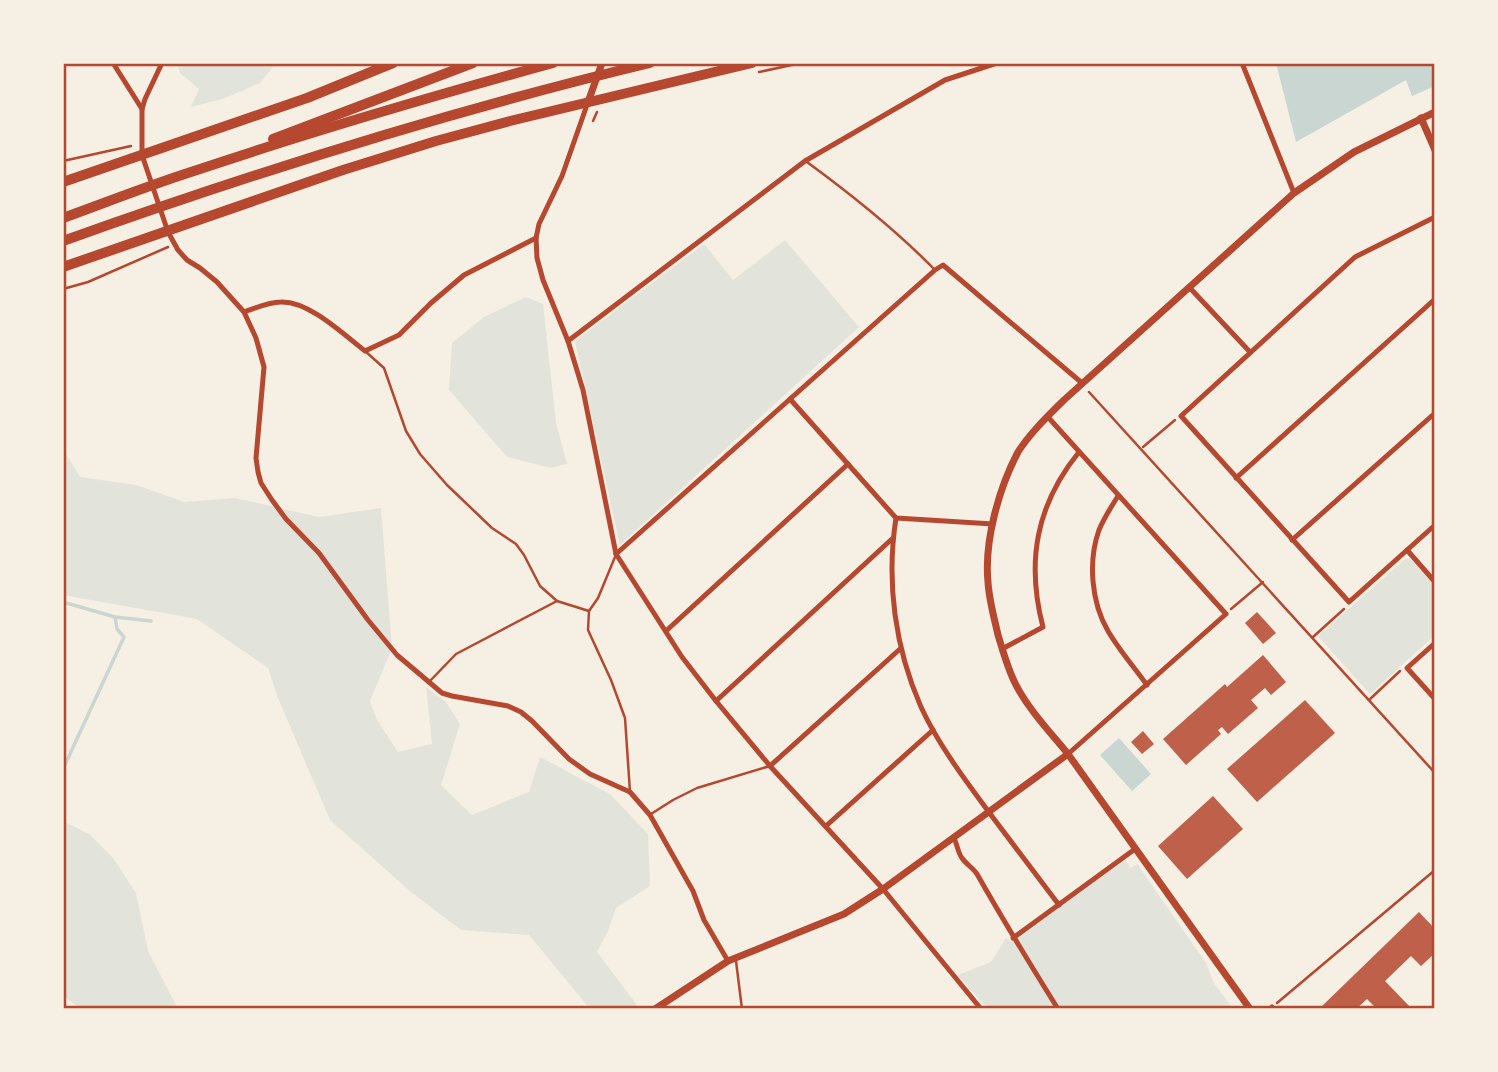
<svg xmlns="http://www.w3.org/2000/svg" width="1498" height="1072" font-family="Figtree,sans-serif">
	<style>
		.green { fill: #e2e4dc }
		.water { fill: #c9d6d2 }
		.lines { fill: none; stroke-linecap: round; stroke-linejoin: round }
		.stream { stroke: #c9d6d2; stroke-width: 3.5 }
		.building { fill: #bf614a }
		.path { stroke: #b5482f; stroke-width: 2.5 }
		.service { stroke: #b5482f; stroke-width: 2.5 }
		.minor { stroke: #b5482f; stroke-width: 5 }
		.tertiary { stroke: #b5482f; stroke-width: 7 }
		.trunk { stroke: #b5482f; stroke-width: 10 }
		.motorway { stroke: #b5482f; stroke-width: 10 }
		.neatline { fill: none; stroke: #b5482f; stroke-width: 2.5 }
	</style>
	<rect width="100%" height="100%" fill="#f6efe4"/>
	<g class="green">
		<polygon points="177,63 274,63 273,67 260,83 223,99 191,107 199,89 180,73"/>
		<polygon points="785,240 859,327 620,545 575,341 704,244 733,280"/>
		<polygon points="526,297 543,304 556,423 567,464 551,468 507,457 449,390 452,343 484,317"/>
		<polygon points="63,449 80,477 136,485 185,502 235,498 319,517 381,508 392,648 370,701 377,720 398,752 432,744 426,687 446,702 460,724 441,785 472,815 529,792 540,757 610,794 648,834 650,886 616,908 608,931 597,952 637,1005 632,1009 590,1009 529,935 461,930 411,892 330,820 278,698 268,668 197,619 63,595"/>
		<polygon points="1405,559 1410,559 1435,586 1435,635 1370,694 1318,636"/>
		<polygon points="63,821 89,834 113,858 136,893 148,951 178,1009 81,1009 66,998 63,999"/>
		<polygon points="1125,860 1131,868 1137,864 1206,963 1214,983 1231,1006 1238,1009 988,1009 958,975 991,962 1006,938 1023,949 1017,939"/>
	</g>
	<g class="water">
		<polygon points="1276,63 1435,63 1435,86 1412,96 1406,80 1296,142"/>
		<polygon points="1119,738 1151,774 1132,791 1100,755"/>
	</g>
	<g class="lines">
		<g class="stream">
			<polyline points="63,602 115,617 151,621"/>
			<polyline points="63,769 124,637 117,629 115,617"/>
		</g>
	</g>
	<g class="building">
		<polygon points="1257,612 1276,633 1263,644 1245,623"/>
		<polygon points="1263,655 1286,682 1271,695 1265,688 1251,700 1258,708 1228,734 1222,727 1218,730 1221,734 1186,765 1163,739 1225,684 1227,687"/>
		<polygon points="1305,700 1335,733 1257,802 1227,769"/>
		<polygon points="1143,731 1154,744 1142,754 1131,742"/>
		<polygon points="1213,796 1243,829 1187,879 1158,846"/>
		<polygon points="1419,912 1435,929 1435,953 1421,966 1411,956 1385,981 1412,1009 1377,1009 1367,999 1356,1009 1319,1009"/>
	</g>
	<g class="lines">
		<g class="path">
			<polyline points="759,72 801,63"/>
			<polyline points="593,121 597,112"/>
			<polyline points="63,161 131,146"/>
			<polyline points="63,289 88,282 168,247"/>
			<polyline points="1089,392 1435,773"/>
			<polyline points="1143,447 1175,420"/>
			<polyline points="1231,609 1263,582"/>
			<polyline points="1313,637 1344,609"/>
			<polyline points="1369,700 1400,671"/>
			<polyline points="1277,1003 1435,870"/>
		</g>
		<g class="service">
			<path d="M807,162C852,195 896,230 935,270"/>
			<polyline points="365,351 384,368 406,431 420,454 447,485 492,528 516,544 524,555 540,586 557,601 589,611"/>
			<polyline points="615,557 598,598 589,611 588,630 611,680 625,718 630,792"/>
			<polyline points="428,683 456,654 557,601"/>
			<polyline points="651,814 673,800 697,788 770,766"/>
			<polyline points="736,961 742,1009"/>
		</g>
		<g class="minor">
			<polyline points="113,63 142,109"/>
			<polyline points="162,63 145,99 142,109 142,155 168,232 178,250 187,260 200,268 217,282 244,312 256,338 264,367 256,458 258,472 261,483 272,500 286,519 319,553 368,620 397,655 442,693 452,696 508,706 521,712 532,721 569,759 590,774 630,792 650,815 693,891 704,920 728,961"/>
			<polyline points="1242,63 1294,193"/>
			<polyline points="588,102 562,176 539,224 536,238 537,258 543,280 568,341 583,390 616,554 682,657 716,701 770,766 883,889 981,1009"/>
			<polyline points="1435,217 1355,257 1181,416 1349,602 1435,525"/>
			<polyline points="1189,287 1250,352"/>
			<path d="M244,312C256,308 268,302 281,302C309,301 343,334 365,351L399,335L431,303L464,275L536,238"/>
			<polyline points="568,341 805,161 945,80 997,63"/>
			<polyline points="790,399 896,518 993,524"/>
			<polyline points="1047,416 1226,614 1068,754"/>
			<polyline points="1236,478 1435,299"/>
			<path d="M1118,496C1111,507 1104,518 1099,530C1088,561 1091,602 1108,631C1119,650 1134,667 1147,685"/>
			<path d="M896,518C886,582 895,648 921,707C939,746 966,781 991,815C1014,845 1036,875 1059,905"/>
			<polyline points="1292,540 1435,413"/>
			<polyline points="1407,550 1435,582"/>
			<polyline points="616,554 935,270 943,265 1082,383"/>
			<polyline points="666,631 848,464"/>
			<polyline points="1435,643 1407,668 1435,699"/>
			<path d="M1002,649L1043,627C1026,562 1036,505 1079,452"/>
			<polyline points="716,701 893,538"/>
			<polyline points="770,766 900,649"/>
			<polyline points="826,826 933,730"/>
			<path d="M954,838C957,844 958,853 962,858C966,864 973,868 977,874C1003,920 1030,964 1058,1009"/>
			<polyline points="1013,938 1135,849"/>
			<polyline points="1270,1009 1272,1007"/>
		</g>
		<g class="tertiary">
			<polyline points="588,102 602,63"/>
			<polyline points="1421,118 1435,150"/>
			<polyline points="655,1009 728,961 844,914 883,889 1068,754"/>
			<path d="M1250,1009L1068,754C1050,732 1029,710 1016,685C1008,670 1003,651 998,635C994,617 989,600 988,582C984,541 999,488 1018,452C1030,433 1048,416 1064,400L1294,193L1354,152L1435,112"/>
		</g>
		<g class="trunk">
			<polyline points="63,182 307,98 393,63"/>
			<polyline points="63,267 343,170 436,141 510,121 752,63"/>
		</g>
		<g class="motorway">
			<polyline points="273,139 473,63"/>
			<path d="M63,218C107,202 150,185 194,171C313,131 433,96 553,63"/>
			<path d="M63,241C256,172 450,111 650,63"/>
		</g>
	</g>
	<rect width="1498" height="1072" fill="none" stroke="#f6efe4" stroke-width="130"/>
	<rect x="65" y="65" width="1368" height="942" class="neatline"/>
</svg>
